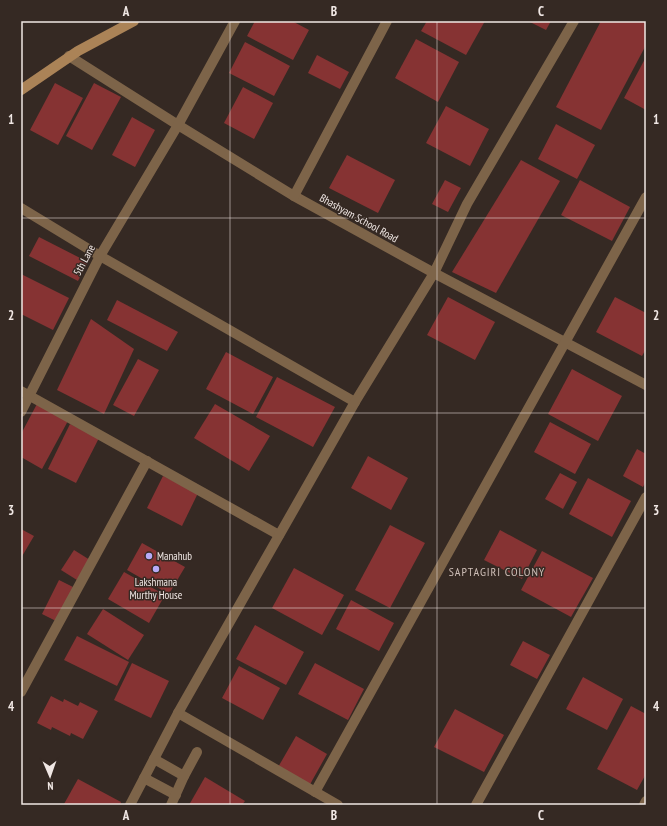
<svg xmlns="http://www.w3.org/2000/svg" width="667" height="826" font-family="'PT Sans Narrow',sans-serif">
	<style>
		.building { fill: #863333 }
		.lines { fill: none; stroke-linecap: round; stroke-linejoin: round }
		.street { stroke: #7d6449; stroke-width: 10 }
		.secondary { stroke: #ab8357; stroke-width: 10 }
		.grid { fill: none; stroke: #f0e7e4; stroke-width: 1; stroke-opacity: 0.55 }
		.poi-dot { fill: #b8abf7; stroke: #352923; stroke-width: 1.5 }
		.labels { text-anchor: middle; dominant-baseline: central; stroke-width: 3; stroke-linejoin: round; paint-order: stroke }
		.street-label { font-size: 11px; fill: #f0e7e4; stroke: #352923 }
		.poi-label { font-size: 11px; fill: #f0e7e4; stroke: #352923; text-anchor: start }
		.neighbourhood-label { font-size: 12px; letter-spacing: 1px; fill: #cebeb7; stroke: #352923 }
		.neatline { fill: none; stroke: #f0e7e4; stroke-width: 1.5 }
		.grid-label { font-size: 13px; text-anchor: middle; font-weight: bold; fill: #f0e7e4 }
	</style>
	<rect width="100%" height="100%" fill="#352923"/>
	<g class="building">
		<polygon points="255,21 292,21 309,30 293,60 247,36"/>
		<polygon points="427,21 485,21 466,55 421,31"/>
		<polygon points="528,21 551,21 546,30"/>
		<polygon points="601,21 643,21 646,23 646,45 601,130 556,107"/>
		<polygon points="416,39 459,62 438,102 395,78"/>
		<polygon points="245,42 290,66 274,96 229,73"/>
		<polygon points="317,55 349,72 340,89 308,73"/>
		<polygon points="646,57 646,110 624,98"/>
		<polygon points="55,83 83,98 58,145 30,130"/>
		<polygon points="94,83 121,97 92,150 66,136"/>
		<polygon points="243,87 273,103 254,139 224,123"/>
		<polygon points="446,106 489,129 470,166 426,143"/>
		<polygon points="132,117 155,130 135,167 112,155"/>
		<polygon points="556,124 595,145 577,179 538,159"/>
		<polygon points="347,155 395,180 378,213 329,188"/>
		<polygon points="521,160 560,181 496,293 452,272"/>
		<polygon points="445,180 461,188 448,212 432,204"/>
		<polygon points="580,180 630,207 612,241 561,215"/>
		<polygon points="39,237 88,262 78,281 29,256"/>
		<polygon points="21,274 69,298 53,330 21,314"/>
		<polygon points="448,297 495,322 475,360 427,335"/>
		<polygon points="615,297 646,313 646,349 642,356 596,332"/>
		<polygon points="117,300 178,332 167,351 107,320"/>
		<polygon points="91,319 134,349 104,414 57,390"/>
		<polygon points="226,352 273,377 253,414 206,389"/>
		<polygon points="138,359 159,370 134,416 113,405"/>
		<polygon points="572,369 622,396 598,441 548,414"/>
		<polygon points="277,377 335,407 313,447 256,417"/>
		<polygon points="38,402 69,419 42,469 21,457 21,434"/>
		<polygon points="215,404 270,436 249,471 194,438"/>
		<polygon points="550,422 591,444 575,474 534,452"/>
		<polygon points="70,424 99,438 76,483 48,469"/>
		<polygon points="637,449 646,454 646,481 643,487 623,476"/>
		<polygon points="368,456 408,478 391,510 351,488"/>
		<polygon points="560,473 577,482 563,509 545,499"/>
		<polygon points="163,476 198,493 182,526 147,508"/>
		<polygon points="588,478 631,501 612,537 569,514"/>
		<polygon points="390,525 425,543 390,608 355,590"/>
		<polygon points="21,529 34,536 21,558"/>
		<polygon points="500,530 537,550 522,579 484,560"/>
		<polygon points="142,543 185,567 169,594 127,570"/>
		<polygon points="74,550 90,560 77,580 61,570"/>
		<polygon points="542,551 593,578 571,617 521,590"/>
		<polygon points="294,568 344,595 322,635 272,608"/>
		<polygon points="124,572 165,595 149,623 108,599"/>
		<polygon points="59,580 73,587 56,621 42,614"/>
		<polygon points="351,600 394,623 379,651 336,629"/>
		<polygon points="103,609 144,635 128,660 87,634"/>
		<polygon points="255,625 304,652 286,685 236,659"/>
		<polygon points="77,636 129,662 117,686 64,660"/>
		<polygon points="523,641 550,655 537,679 510,665"/>
		<polygon points="132,663 169,681 151,718 114,700"/>
		<polygon points="315,663 364,689 348,720 298,694"/>
		<polygon points="239,666 280,688 263,720 222,698"/>
		<polygon points="583,677 623,699 607,730 566,709"/>
		<polygon points="51,696 63,702 64,699 78,706 80,702 98,711 83,739 71,733 70,736 52,727 51,730 37,723"/>
		<polygon points="631,706 646,714 646,774 637,790 597,769"/>
		<polygon points="455,709 504,735 484,772 434,747"/>
		<polygon points="296,736 327,754 308,788 277,769"/>
		<polygon points="205,777 245,801 242,805 189,805"/>
		<polygon points="78,779 121,802 120,805 67,805 64,804"/>
	</g>
	<g class="lines">
		<g class="street">
			<polyline points="69,56 178,125 294,196 434,273 646,385"/>
			<polyline points="294,196 387,21"/>
			<polyline points="21,208 100,256 355,402"/>
			<polyline points="21,391 279,535"/>
			<polyline points="21,412 100,256 178,125 235,21"/>
			<polyline points="21,692 147,461"/>
			<polyline points="178,713 338,805"/>
			<polyline points="154,759 184,776"/>
			<polyline points="144,778 176,795"/>
			<polyline points="315,792 646,197"/>
			<polyline points="130,805 178,713 355,402 434,273 467,204 574,21"/>
			<polyline points="171,805 184,776 197,752"/>
			<polyline points="476,805 646,497"/>
			<polyline points="644,805 646,801"/>
		</g>
		<polyline class="secondary" points="21,90 78,51 134,21"/>
	</g>
	<path class="grid" d="M230,21V805M437,21V805M21,218H646M21,413H646M21,608H646"/>
	<g class="poi-dot">
		<circle cx="149" cy="556" r="4"/>
		<circle cx="156" cy="569" r="4"/>
	</g>
	<g class="labels">
		<g class="street-label">
			<text transform="translate(359 218) rotate(29)">Bhashyam School Road</text>
			<text transform="translate(84 260) rotate(-62)">5th Lane</text>
		</g>
		<g class="poi-label">
			<text x="157" y="556">Manahub</text>
			<text x="156" y="582" text-anchor="middle">Lakshmana<tspan x="156" dy="13">Murthy House</tspan></text>
		</g>
		<g class="neighbourhood-label">
			<text x="497" y="571">SAPTAGIRI COLONY</text>
		</g>
	</g>
	<rect width="667" height="826" fill="none" stroke="#352923" stroke-width="44"/>
	<g transform="translate(50 776) rotate(178)" stroke="#352923" stroke-width="3" paint-order="stroke">
	<path d="M0-3L7 15L0 10L-7 15Z" fill="#f0e7e4"/>
	<text y="-6" font-size="11" font-weight="bold" text-anchor="middle" fill="#f0e7e4">N</text>
	</g>
	<rect x="22" y="22" width="623" height="782" class="neatline"/>
	<g class="grid-label">
		<text x="126" y="16">A</text>
		<text x="334" y="16">B</text>
		<text x="541" y="16">C</text>
		<text x="11" y="124">1</text>
		<text x="656" y="124">1</text>
		<text x="11" y="320">2</text>
		<text x="656" y="320">2</text>
		<text x="11" y="515">3</text>
		<text x="656" y="515">3</text>
		<text x="11" y="711">4</text>
		<text x="656" y="711">4</text>
		<text x="126" y="820">A</text>
		<text x="334" y="820">B</text>
		<text x="541" y="820">C</text>
	</g>
</svg>
